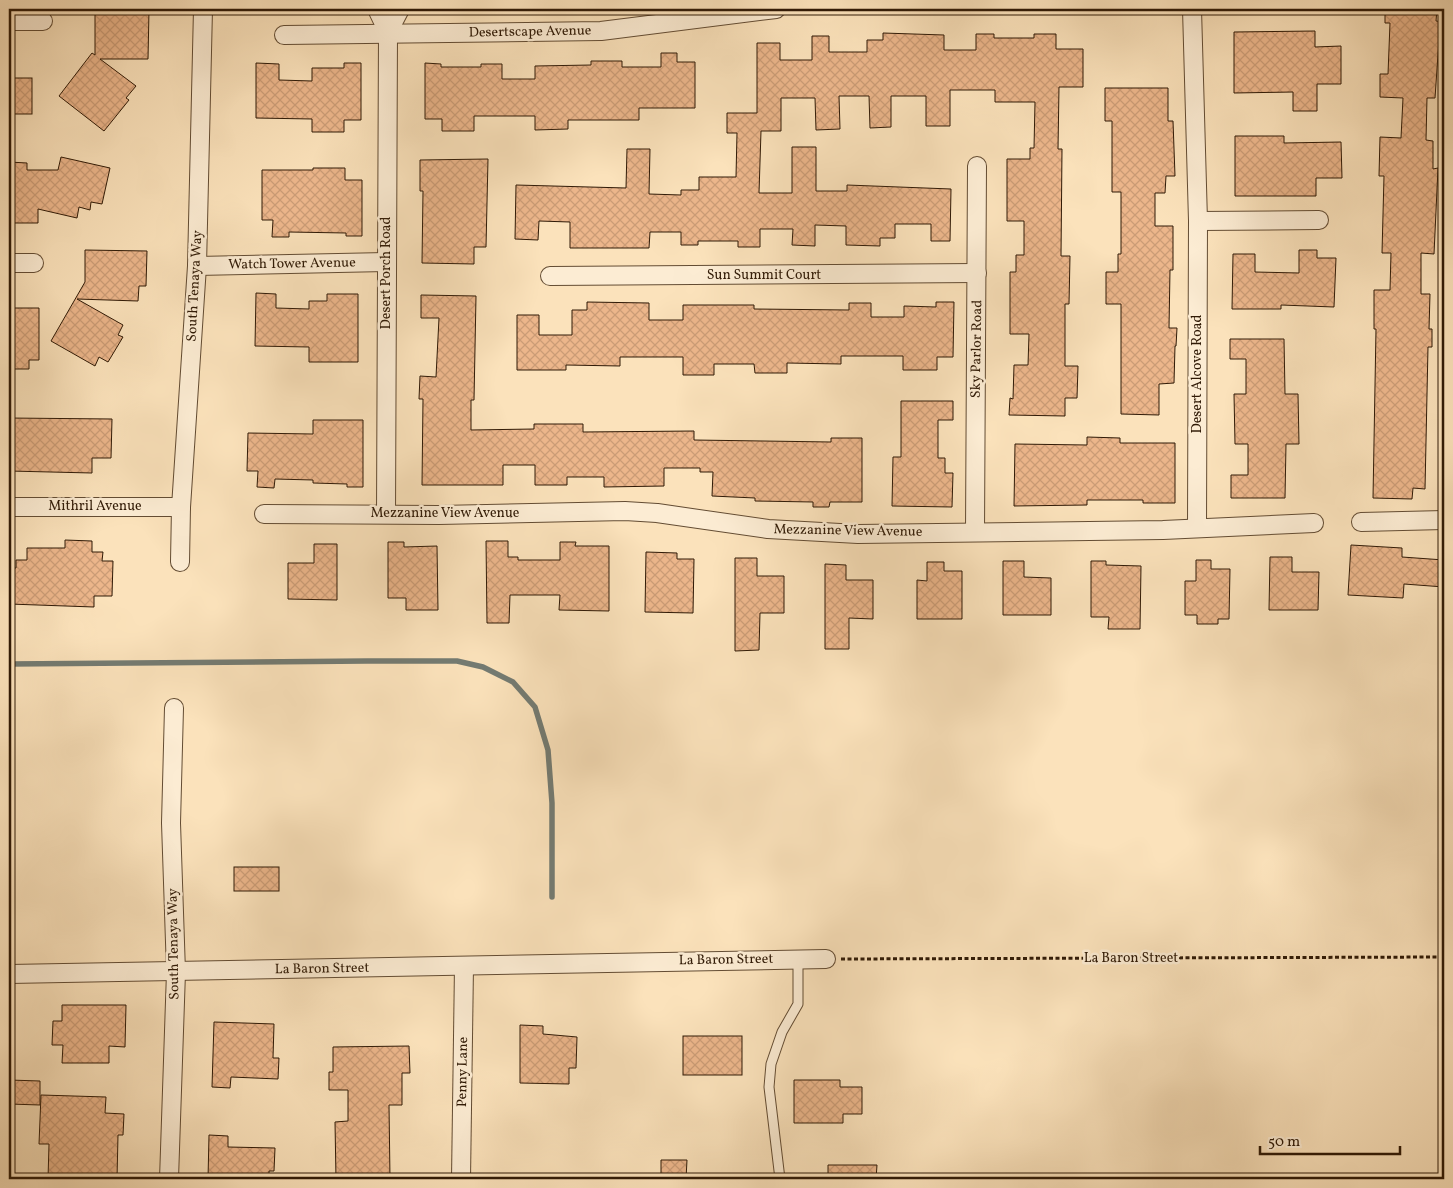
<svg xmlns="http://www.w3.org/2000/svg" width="1453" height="1188" font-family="Vollkorn,serif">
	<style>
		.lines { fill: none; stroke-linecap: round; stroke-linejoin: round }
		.stream { stroke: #747b72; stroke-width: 5.5 }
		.building { fill: url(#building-cross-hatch); stroke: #301a06 }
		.service-casing { stroke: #634c33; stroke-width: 11 }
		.minor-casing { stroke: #634c33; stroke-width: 20 }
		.path { stroke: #301a06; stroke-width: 3; stroke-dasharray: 4 2.5; stroke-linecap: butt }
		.service { stroke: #fcecd3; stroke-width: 9 }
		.minor { stroke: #fcecd3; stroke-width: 18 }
		.labels { text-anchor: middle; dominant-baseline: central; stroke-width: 5; stroke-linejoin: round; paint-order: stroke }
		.street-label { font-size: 14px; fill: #301a06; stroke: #fcecd3 }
	</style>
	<defs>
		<pattern id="building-cross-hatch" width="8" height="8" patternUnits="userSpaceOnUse" patternTransform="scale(1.25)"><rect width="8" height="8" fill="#ecb68b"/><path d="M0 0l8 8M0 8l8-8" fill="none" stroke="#cb9c76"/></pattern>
	</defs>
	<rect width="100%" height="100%" fill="#fbe2bb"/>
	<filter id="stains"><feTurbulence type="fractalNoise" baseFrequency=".004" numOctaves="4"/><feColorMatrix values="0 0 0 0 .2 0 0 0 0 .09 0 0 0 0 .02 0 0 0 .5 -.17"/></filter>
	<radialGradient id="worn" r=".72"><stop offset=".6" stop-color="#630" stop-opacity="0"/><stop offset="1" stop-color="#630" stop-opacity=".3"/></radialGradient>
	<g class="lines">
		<polyline class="stream" points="9,664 367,661 457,661 483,667 513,682 535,707 548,750 552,803 552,897"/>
	</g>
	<g class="building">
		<polygon points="95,9 149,10 148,59 100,59 136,86 126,98 129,100 104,131 59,96 92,53 95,55"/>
		<polygon points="1385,9 1437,9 1436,21 1444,22 1443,40 1439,40 1435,98 1427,98 1426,140 1433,141 1433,169 1438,168 1434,254 1421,253 1421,294 1430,294 1429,329 1432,329 1432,347 1428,347 1425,489 1413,488 1412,499 1373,498 1376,329 1374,329 1374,290 1390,290 1391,253 1382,253 1384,176 1379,176 1380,137 1401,138 1403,98 1380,97 1380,74 1388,74 1390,23 1385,23"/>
		<polygon points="1315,31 1315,47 1341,46 1341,84 1317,84 1317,111 1293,111 1293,92 1234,93 1234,32"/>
		<polygon points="883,33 944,35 944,50 976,50 976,34 994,34 994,38 1034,38 1034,34 1056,34 1056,49 1083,49 1083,87 1059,87 1058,149 1062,149 1061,256 1070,256 1069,304 1065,304 1065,366 1078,366 1077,398 1065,398 1065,416 1009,415 1010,398 1013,399 1014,365 1028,365 1029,334 1010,334 1010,272 1016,272 1016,255 1024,255 1024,221 1007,221 1007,159 1030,159 1030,148 1034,148 1035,102 995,102 995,90 950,90 950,126 926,126 926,96 891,96 891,127 870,128 869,96 839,96 840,129 816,130 815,98 781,98 781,131 761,131 759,193 792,193 792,147 816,147 816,191 847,191 847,185 951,189 950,241 931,241 931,224 895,224 895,238 880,238 880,246 846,245 846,226 815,225 815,246 792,245 793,229 760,229 760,247 738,247 738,241 698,241 698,245 681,245 681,232 650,232 649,248 570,248 570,222 539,221 538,240 515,239 516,185 626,188 627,149 650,149 649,194 681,195 681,190 699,190 699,177 736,177 737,133 727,133 727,113 757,113 757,43 780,43 780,60 812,60 812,36 829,36 829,52 867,52 867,40 883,40"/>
		<polygon points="661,53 677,53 677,62 695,62 695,108 639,108 639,120 568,120 568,129 535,130 535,116 474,116 474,131 442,131 442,119 425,119 425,63 441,64 441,67 481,67 481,64 502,64 502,79 535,79 535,66 591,65 591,61 622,61 622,67 661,67"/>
		<polygon points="256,63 279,64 279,80 312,81 312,68 344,68 344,63 361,63 361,120 344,120 344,132 312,132 312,119 256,118"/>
		<rect x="9" y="78" width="23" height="36"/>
		<polygon points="1105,88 1168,88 1168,121 1173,121 1175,176 1166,176 1165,193 1155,193 1155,226 1173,226 1173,270 1170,270 1169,328 1177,328 1176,346 1175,346 1174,383 1159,384 1159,415 1121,414 1121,304 1106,304 1106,272 1118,272 1118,254 1121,254 1121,192 1112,192 1112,121 1105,121"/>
		<polygon points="1235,136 1284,136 1284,143 1341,142 1342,178 1316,178 1316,196 1235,196"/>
		<polygon points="61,157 110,168 102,204 91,202 90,210 79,207 77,218 38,209 38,223 9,223 9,162 27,163 27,170 58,170"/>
		<polygon points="488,159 486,247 474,247 474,264 422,263 423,191 420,191 420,160"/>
		<polygon points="313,168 345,168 345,180 362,180 362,236 346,236 346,233 289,232 289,237 272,237 273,220 262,220 262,170 313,170"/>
		<polygon points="85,250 147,251 146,286 139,286 138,301 77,299 123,325 118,335 123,337 108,362 99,357 95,366 51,341 85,282"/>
		<polygon points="1299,250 1317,250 1317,258 1336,258 1334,307 1281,305 1281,309 1232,309 1233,254 1255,254 1255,272 1299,273"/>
		<polygon points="256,293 276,294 276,308 309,309 309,301 327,301 327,294 358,294 358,362 309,362 309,347 255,346"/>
		<polygon points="421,295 476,296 474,400 471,400 471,430 534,429 534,424 583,424 583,432 694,431 694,440 831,442 831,438 862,438 862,502 830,502 829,507 813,507 813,502 755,501 755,498 712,496 713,472 700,472 700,468 664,468 664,486 604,487 604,477 567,477 567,485 535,485 535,465 503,465 503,485 422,485 423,399 419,399 420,376 436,377 439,318 421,318"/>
		<polygon points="587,302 649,303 649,320 683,320 683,305 754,305 754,309 849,310 849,303 871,303 871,317 904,317 904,306 936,307 936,302 954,302 953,357 937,357 937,370 903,370 903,356 841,356 841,364 787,363 787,373 755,373 754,364 714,364 714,375 683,375 683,357 620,357 620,366 566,365 566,370 517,370 517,315 539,315 539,335 572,335 572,310 587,310"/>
		<polygon points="9,308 39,308 39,360 29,360 29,369 9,369"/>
		<polygon points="1230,339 1284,339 1285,394 1298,394 1299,444 1286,444 1285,498 1231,498 1231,475 1248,475 1248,444 1235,444 1234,394 1246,394 1246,359 1230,359"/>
		<polygon points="901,401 953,401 953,420 938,420 938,458 945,458 945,473 953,473 952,507 892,506 893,457 901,457"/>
		<polygon points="9,418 112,419 111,458 92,458 92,473 9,471"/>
		<polygon points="313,420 363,420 363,487 347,487 347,484 313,483 313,480 275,479 274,488 257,487 258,471 247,471 248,433 313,434"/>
		<polygon points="1087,437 1120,438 1120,443 1175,443 1175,503 1143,503 1143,500 1087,500 1087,505 1014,506 1015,444 1087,445"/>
		<polygon points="65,540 92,541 92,552 103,552 102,561 113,561 112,596 94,596 94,607 9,604 9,568 16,568 16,560 27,560 27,548 65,548"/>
		<polygon points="486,541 508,541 508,557 518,557 518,560 560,560 560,542 576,542 575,546 609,546 609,611 559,610 560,595 510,595 509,623 487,623"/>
		<polygon points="388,542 404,542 404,547 437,546 438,610 406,610 406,598 388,598"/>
		<polygon points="314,544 337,544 337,600 288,599 288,563 314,563"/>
		<polygon points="1351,545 1402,548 1402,557 1444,560 1444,587 1404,584 1403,598 1348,595"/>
		<polygon points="646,552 677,553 677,559 694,559 693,613 645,612"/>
		<polygon points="1270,557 1292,557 1292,572 1319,572 1318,610 1269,610"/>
		<polygon points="735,558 757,558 757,576 784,576 784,613 760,613 759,650 735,651"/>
		<polygon points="1196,560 1211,560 1211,569 1230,569 1229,619 1218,619 1218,624 1197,624 1197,615 1185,615 1185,581 1196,581"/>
		<polygon points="1003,561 1024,561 1024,577 1051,578 1051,615 1003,615"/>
		<polygon points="1091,561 1106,561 1106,565 1141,566 1140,629 1108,629 1109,617 1091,617"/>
		<polygon points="927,562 944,562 944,571 962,571 962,619 917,619 917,580 927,581"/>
		<polygon points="825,564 846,565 846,580 873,580 873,619 849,618 849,649 825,649"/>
		<rect x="234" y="867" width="45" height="24"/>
		<polygon points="62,1005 126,1005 125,1047 109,1046 109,1063 62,1063 63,1045 52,1045 53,1021 62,1021"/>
		<polygon points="214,1022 274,1024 273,1058 279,1058 278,1079 231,1077 230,1088 212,1087"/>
		<polygon points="520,1025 543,1026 543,1034 577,1037 576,1068 569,1068 569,1084 520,1083"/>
		<rect x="683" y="1036" width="59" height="39"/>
		<polygon points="409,1046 410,1073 402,1073 402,1105 389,1105 390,1179 336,1179 335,1122 348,1121 348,1090 329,1090 329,1072 333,1072 333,1047"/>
		<polygon points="9,1080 40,1081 40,1105 9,1104"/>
		<polygon points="794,1080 840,1080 840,1087 862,1087 862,1114 843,1114 843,1123 794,1123"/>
		<polygon points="41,1095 106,1097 105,1113 124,1114 123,1135 118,1135 117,1179 48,1179 49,1144 39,1144"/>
		<polygon points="209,1135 228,1136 228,1147 275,1148 274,1171 269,1171 269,1179 208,1179"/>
		<polygon points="661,1160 687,1160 686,1179 661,1179"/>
		<polygon points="828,1165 877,1165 876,1179 828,1179"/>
	</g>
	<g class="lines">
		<defs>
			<polyline id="service" points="780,1179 769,1087 771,1064 782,1032 798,1004 798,959"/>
			<g id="minor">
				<polyline points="377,9 388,32 386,514"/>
				<polyline points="1192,9 1198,221 1197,527"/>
				<polyline points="9,21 43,21"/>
				<polyline points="388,32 400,9"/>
				<polyline points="284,35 601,31 776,9"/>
				<polyline points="1198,221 1319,220"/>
				<polyline points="9,263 34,263"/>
				<polyline points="197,266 386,262"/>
				<polyline points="550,276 977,273"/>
				<polyline points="9,507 181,507"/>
				<polyline points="264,514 439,515 625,511 657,513 768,529 858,534 1163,530 1314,523"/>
				<polyline points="1361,522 1444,520"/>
				<polyline points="975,532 977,166"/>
				<polyline points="180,562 181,507 197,266 203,9"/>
				<polyline points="9,974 826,959"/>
				<polyline points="169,1179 176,972 171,823 174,708"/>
				<polyline points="461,1179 464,966"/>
			</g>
		</defs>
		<use href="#service" class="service-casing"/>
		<use href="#minor" class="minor-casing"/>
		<polyline class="path" points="841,959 1444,957"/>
		<use href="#service" class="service"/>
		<use href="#minor" class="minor"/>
	</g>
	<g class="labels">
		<g class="street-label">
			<text transform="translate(530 32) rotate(-1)">Desertscape Avenue</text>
			<text transform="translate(292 264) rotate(-1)">Watch Tower Avenue</text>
			<text transform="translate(386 273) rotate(-90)">Desert Porch Road</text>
			<text x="764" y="275">Sun Summit Court</text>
			<text transform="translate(195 286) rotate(-87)">South Tenaya Way</text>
			<text transform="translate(977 349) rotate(-89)">Sky Parlor Road</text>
			<text transform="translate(1197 374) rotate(-90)">Desert Alcove Road</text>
			<text x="95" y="506">Mithril Avenue</text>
			<text x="445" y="513">Mezzanine View Avenue</text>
			<text transform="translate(848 531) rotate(1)">Mezzanine View Avenue</text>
			<text transform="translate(174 944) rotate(-91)">South Tenaya Way</text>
			<text x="1131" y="958">La Baron Street</text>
			<text transform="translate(726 960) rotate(-1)">La Baron Street</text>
			<text transform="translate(322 969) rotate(-1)">La Baron Street</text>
			<text transform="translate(463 1072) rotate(-89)">Penny Lane</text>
		</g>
	</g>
	<rect width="1453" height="1188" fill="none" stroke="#fbe2bb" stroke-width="30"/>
	<rect x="10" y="10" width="1433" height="1168" fill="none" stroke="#301a06" stroke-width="2.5"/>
	<rect x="15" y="15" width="1423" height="1158" fill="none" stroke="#301a06"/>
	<path d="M1260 1146v8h140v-8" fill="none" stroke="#301a06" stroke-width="2.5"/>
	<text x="1268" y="1146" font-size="15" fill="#301a06" stroke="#fcecd3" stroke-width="4" paint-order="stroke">50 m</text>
	<rect width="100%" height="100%" filter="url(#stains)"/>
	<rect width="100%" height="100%" fill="url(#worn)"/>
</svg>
